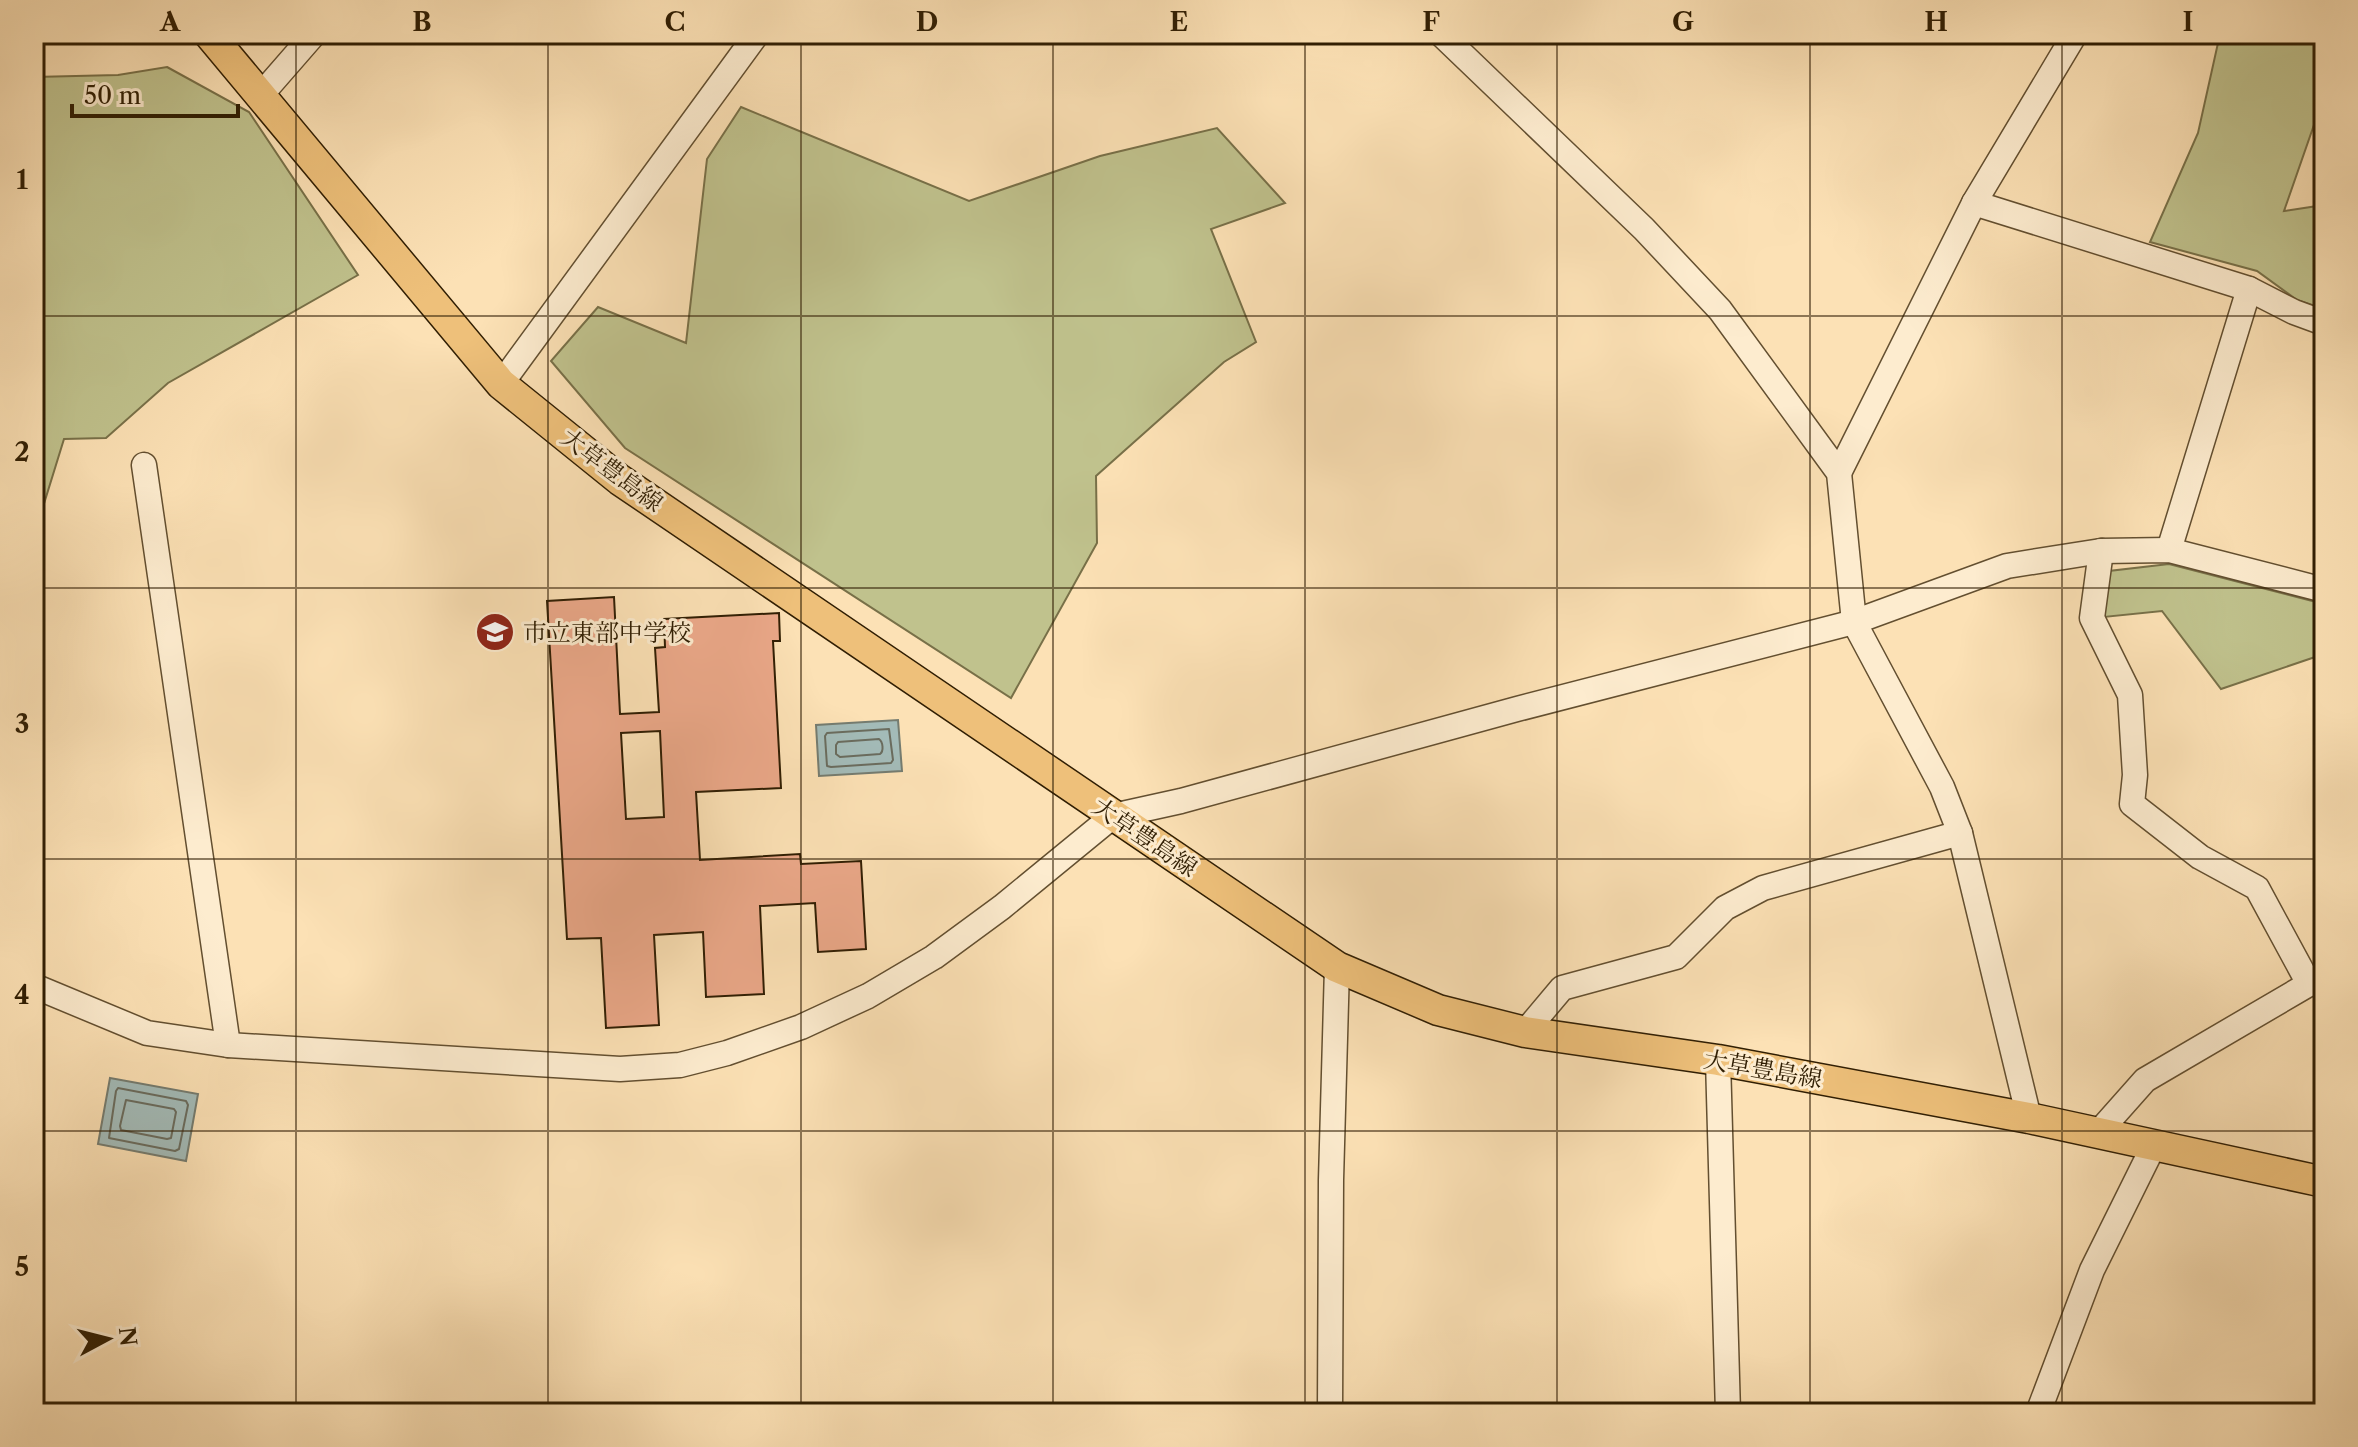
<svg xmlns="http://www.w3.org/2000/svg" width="2358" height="1447" font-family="'Libre Caslon Text','Noto Serif JP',serif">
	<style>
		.green { fill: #c0c28d; stroke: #787048; stroke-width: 2 }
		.water { fill: #a3bbb8; stroke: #757c70; stroke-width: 2 }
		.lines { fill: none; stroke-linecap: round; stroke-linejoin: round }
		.shore { stroke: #6a6c5e; stroke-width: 2 }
		.building { fill: #eba889; stroke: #301e03; stroke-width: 2; fill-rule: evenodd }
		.minor-casing { stroke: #634f30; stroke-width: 27 }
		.major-casing { stroke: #301e03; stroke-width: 33 }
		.minor { stroke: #fdeccf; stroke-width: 24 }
		.major { stroke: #eec07a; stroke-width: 30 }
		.grid { fill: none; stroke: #301e03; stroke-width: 2; stroke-opacity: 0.55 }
		.labels { text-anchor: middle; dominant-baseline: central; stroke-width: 6; stroke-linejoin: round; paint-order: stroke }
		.street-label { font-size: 24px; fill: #301e03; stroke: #fdeccf }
		.poi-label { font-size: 24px; fill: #301e03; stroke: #fdeccf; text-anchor: start }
		.neatline { fill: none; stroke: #301e03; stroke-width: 3 }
		.grid-label { font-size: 26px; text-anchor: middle; font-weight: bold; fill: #301e03 }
	</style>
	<rect width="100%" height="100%" fill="#fce1b5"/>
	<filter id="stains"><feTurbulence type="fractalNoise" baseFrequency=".0025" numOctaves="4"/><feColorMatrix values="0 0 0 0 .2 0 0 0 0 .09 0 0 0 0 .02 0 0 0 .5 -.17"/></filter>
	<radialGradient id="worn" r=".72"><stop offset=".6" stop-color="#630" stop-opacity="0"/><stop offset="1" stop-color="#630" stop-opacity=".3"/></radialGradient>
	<g class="green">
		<polygon points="2220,34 2324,34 2324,96 2284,211 2324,205 2324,309 2297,300 2257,271 2150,242 2198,133"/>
		<polygon points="167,67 249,112 358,275 168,383 106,438 64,439 34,536 34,77 118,75"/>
		<polygon points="741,107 969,201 1100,156 1217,128 1285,203 1211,229 1256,342 1224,362 1096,476 1097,543 1011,698 625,448 551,361 598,307 686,343 707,159"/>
		<polygon points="2169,564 2324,604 2324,660 2321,655 2221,689 2162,611 2104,617 2109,571"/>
	</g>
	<g class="water">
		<polygon points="898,720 902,771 819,776 816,725"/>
		<polygon points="110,1078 198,1094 186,1161 98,1144"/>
	</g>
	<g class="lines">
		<g class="shore">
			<polygon points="889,729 893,760 891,763 831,767 827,766 825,736 827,733"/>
			<path d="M879,739C883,742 884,751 880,754L840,757L836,754V745L838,742Z"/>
			<polygon points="118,1088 186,1101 188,1105 179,1149 175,1151 109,1138 116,1091"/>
			<polygon points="126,1100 174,1109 176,1112 171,1138 167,1139 121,1130 120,1126"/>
		</g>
	</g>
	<path class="building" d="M614,597L620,714L659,712L655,648L665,647L664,619L779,613L780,641H773L781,788L696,792L700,860L800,854L801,864L861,861L866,949L818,952L815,903L760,906L764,994L706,997L703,932L654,935L659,1025L606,1028L601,938L567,939L547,601ZM660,731L664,817L626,819L621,733Z"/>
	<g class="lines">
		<defs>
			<g id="minor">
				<polyline points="1441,34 1644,229 1720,310 1839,473 1854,622 1942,787 1960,833 2029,1118"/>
				<polyline points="260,96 314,34"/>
				<polyline points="1974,203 2249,289 2294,312 2324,323"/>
				<polyline points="501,384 757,34"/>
				<polyline points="144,465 228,1045"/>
				<polyline points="1839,473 1974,203 2075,34"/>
				<polyline points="2169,550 2249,289"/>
				<polyline points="2101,551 2092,618 2130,695 2135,775 2132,804 2200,857 2257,888 2309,984"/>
				<polyline points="34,986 147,1033 228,1045 620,1069 680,1065 727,1053 801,1027 868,996 934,957 1002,907 1113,816 1181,801 1517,709 1854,622 2007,566 2101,551 2169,550 2324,590"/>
				<polyline points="1525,1032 1562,988 1676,957 1725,908 1763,888 1960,833"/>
				<polyline points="1718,1060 1728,1413"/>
				<polyline points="2098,1133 2145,1080 2309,984 2322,980"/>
				<polyline points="1330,1413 1331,1180 1337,967"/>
				<polyline points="2038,1413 2092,1270 2154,1145"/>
			</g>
			<polyline id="major" points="209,34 501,384 620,480 1337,967 1438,1010 1525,1032 1718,1060 2029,1118 2324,1182"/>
		</defs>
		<use href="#minor" class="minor-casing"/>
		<use href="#major" class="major-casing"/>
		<use href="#minor" class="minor"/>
		<use href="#major" class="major"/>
	</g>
	<path class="grid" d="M296,34V1413M548,34V1413M801,34V1413M1053,34V1413M1305,34V1413M1557,34V1413M1810,34V1413M2062,34V1413M34,316H2324M34,588H2324M34,859H2324M34,1131H2324"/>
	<defs>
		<symbol id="school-disc" viewBox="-11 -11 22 22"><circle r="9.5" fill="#8f2418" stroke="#fdeccf"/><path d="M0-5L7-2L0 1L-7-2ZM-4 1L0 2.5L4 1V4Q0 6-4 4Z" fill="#fff"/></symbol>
	</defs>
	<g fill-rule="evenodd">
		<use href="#school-disc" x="473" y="610" width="44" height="44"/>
	</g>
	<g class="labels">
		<g class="street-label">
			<text transform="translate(612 470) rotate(37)">大草豊島線</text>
			<text transform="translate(1145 837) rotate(34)">大草豊島線</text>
			<text transform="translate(1763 1069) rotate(10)">大草豊島線</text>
		</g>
		<g class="poi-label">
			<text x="523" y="632">市立東部中学校</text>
		</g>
	</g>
	<rect width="2358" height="1447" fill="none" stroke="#fce1b5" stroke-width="88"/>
	<g transform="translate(108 1339) rotate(83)" stroke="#fdeccf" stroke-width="6" paint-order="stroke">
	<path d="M0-6L14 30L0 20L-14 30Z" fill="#301e03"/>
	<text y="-12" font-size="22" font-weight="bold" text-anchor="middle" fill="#301e03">N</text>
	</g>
	<path d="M72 104v12h166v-12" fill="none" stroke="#301e03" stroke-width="4"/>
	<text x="84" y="104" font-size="24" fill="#301e03" stroke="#fdeccf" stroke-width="6" paint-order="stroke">50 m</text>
	<rect x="44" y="44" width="2270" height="1359" class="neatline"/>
	<g class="grid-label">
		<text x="170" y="31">A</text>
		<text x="422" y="31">B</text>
		<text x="675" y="31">C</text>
		<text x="927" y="31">D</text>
		<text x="1179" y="31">E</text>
		<text x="1431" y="31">F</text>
		<text x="1683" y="31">G</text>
		<text x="1936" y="31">H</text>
		<text x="2188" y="31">I</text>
		<text x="22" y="189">1</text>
		<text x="22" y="461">2</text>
		<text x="22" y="733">3</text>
		<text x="22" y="1004">4</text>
		<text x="22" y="1276">5</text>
	</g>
	<rect width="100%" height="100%" filter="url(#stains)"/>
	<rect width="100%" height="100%" fill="url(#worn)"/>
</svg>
